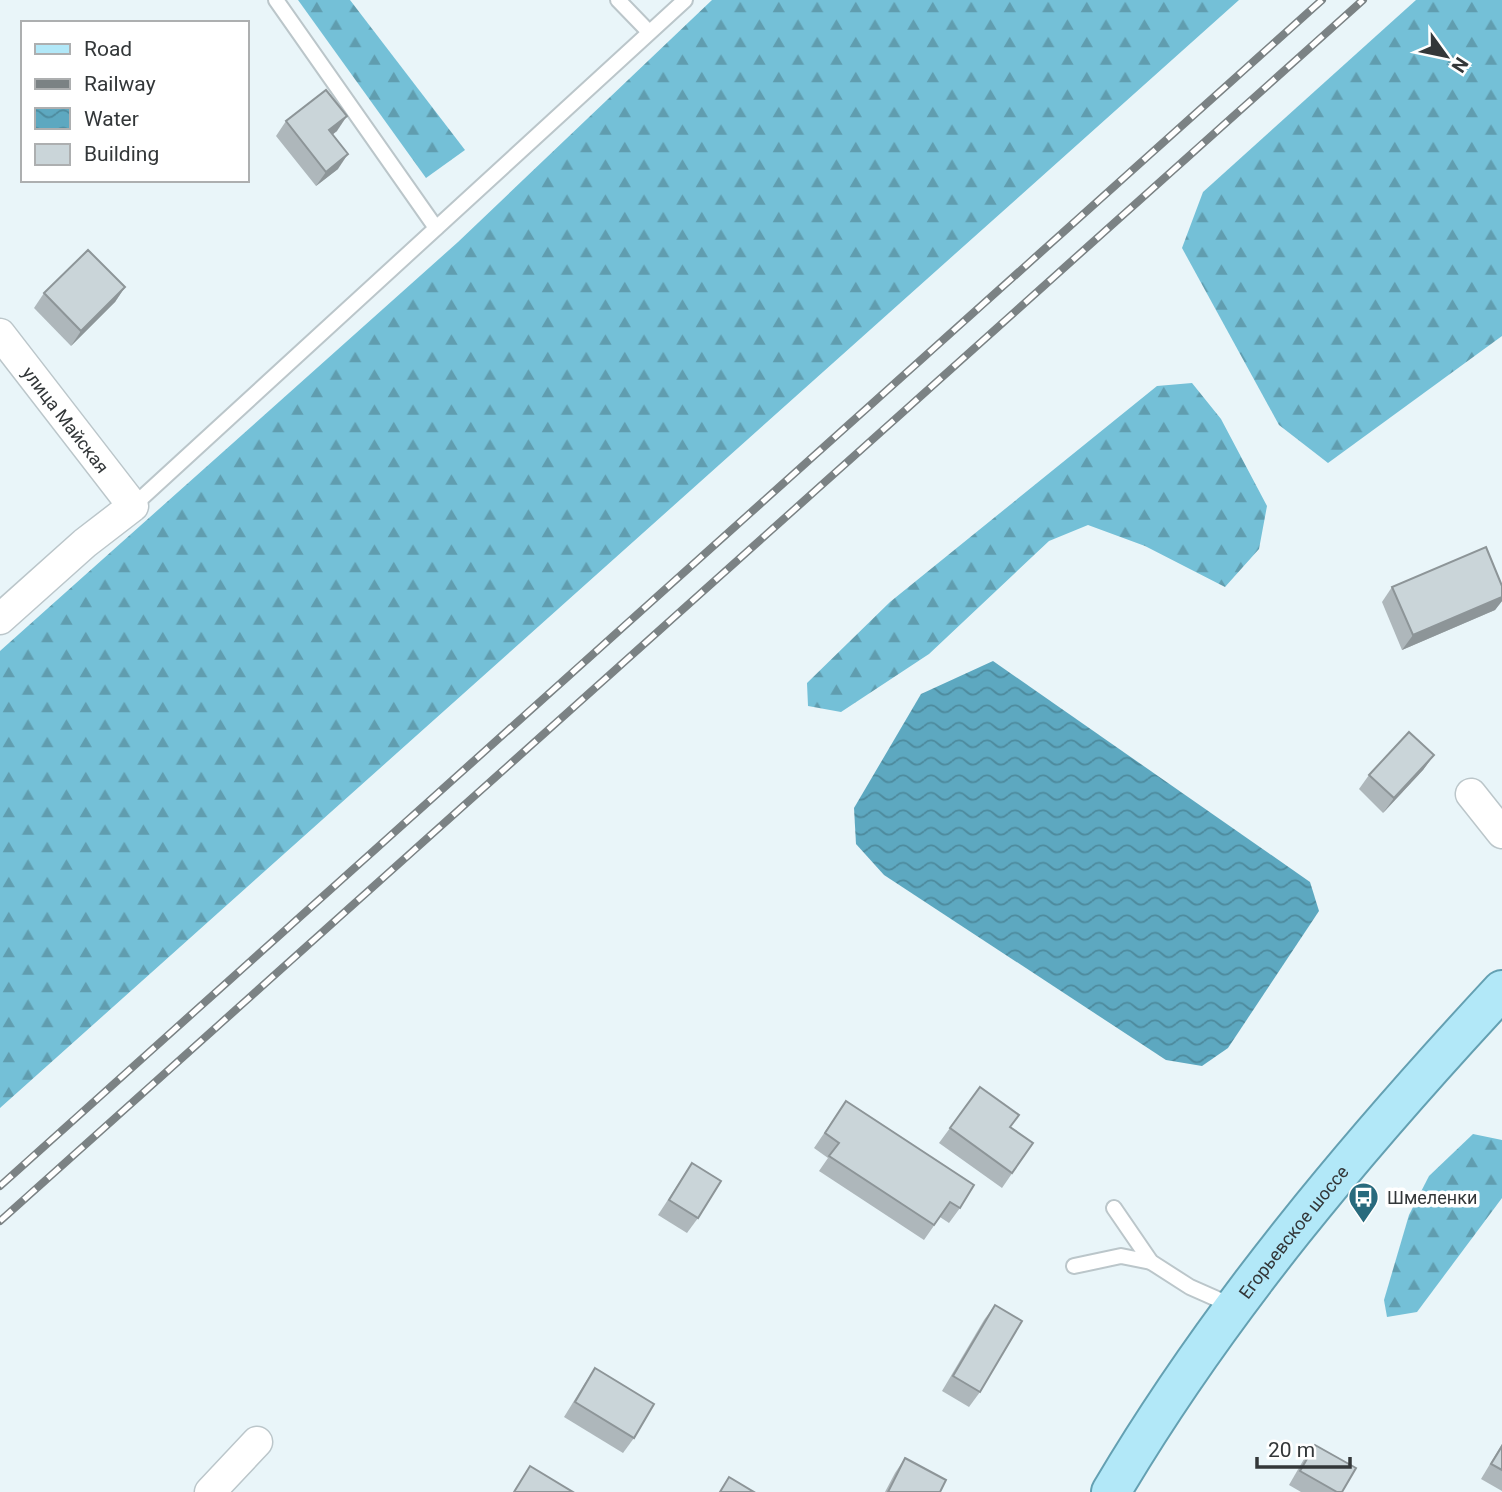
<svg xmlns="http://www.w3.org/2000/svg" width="1502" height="1492" font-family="Roboto,sans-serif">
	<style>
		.forest { fill: url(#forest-firs) }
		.water { fill: url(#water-waves) }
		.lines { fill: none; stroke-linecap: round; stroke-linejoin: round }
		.service-casing { stroke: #bbc6ca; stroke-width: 18 }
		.minor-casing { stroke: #bbc6ca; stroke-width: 33 }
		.primary-casing { stroke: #64a0b2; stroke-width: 42 }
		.service { stroke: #fff; stroke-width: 14 }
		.minor { stroke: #fff; stroke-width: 30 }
		.primary { stroke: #b2e8f8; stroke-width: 38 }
		.rail-casing { stroke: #7b8284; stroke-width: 8 }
		.rail { stroke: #fff; stroke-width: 5; stroke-dasharray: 16; stroke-linecap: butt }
		.wall { fill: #aeb7bb }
		.shaded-wall { fill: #8d9598 }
		.building { fill: #cad5d9; stroke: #8d9598; stroke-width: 2 }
		.labels { text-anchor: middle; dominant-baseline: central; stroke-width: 7; stroke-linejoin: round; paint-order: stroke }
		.street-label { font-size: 18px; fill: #333739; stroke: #fff }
		.poi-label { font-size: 18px; fill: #333739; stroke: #fff; text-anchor: start }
	</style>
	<defs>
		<pattern id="forest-firs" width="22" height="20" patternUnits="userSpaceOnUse" patternTransform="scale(1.75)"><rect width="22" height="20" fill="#74c0d7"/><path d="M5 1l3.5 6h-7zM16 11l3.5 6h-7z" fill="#609daf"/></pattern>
		<pattern id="water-waves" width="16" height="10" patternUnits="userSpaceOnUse" patternTransform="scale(1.75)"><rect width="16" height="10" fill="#5da8c0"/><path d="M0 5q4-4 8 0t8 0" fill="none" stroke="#4d8a9d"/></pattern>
	</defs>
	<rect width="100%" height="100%" fill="#e9f5f9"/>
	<g class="forest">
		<polygon points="298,0 350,0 465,150 426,178"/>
		<polygon points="712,0 1239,0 0,1108 0,651 458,242"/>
		<polygon points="1416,0 1502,0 1502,336 1328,463 1279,425 1182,248 1203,192"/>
		<polygon points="1192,383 1221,419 1267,506 1259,549 1225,587 1145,546 1088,525 1049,541 929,654 841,712 808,706 807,683 890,602 1157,386"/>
		<polygon points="1473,1134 1502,1140 1502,1198 1417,1312 1387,1317 1384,1300 1409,1215 1429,1176"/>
	</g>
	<polygon class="water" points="993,661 1310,882 1319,911 1228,1048 1202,1066 1166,1060 884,875 856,844 854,808 921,694"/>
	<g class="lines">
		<defs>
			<g id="service">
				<polyline points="276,0 436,228"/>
				<polyline points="618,0 649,32"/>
				<polyline points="133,506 685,0"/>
				<polyline points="1114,1208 1151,1262 1190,1287 1233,1306"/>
				<polyline points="1074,1266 1121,1256 1151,1262"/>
			</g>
			<g id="minor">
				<path id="s1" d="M0,334L133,506L85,543L0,619"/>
				<polyline points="1471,794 1502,833"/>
				<polyline points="210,1492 257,1442"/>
			</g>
			<g id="primary">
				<path id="s2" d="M1111,1492C1219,1309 1358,1145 1502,990"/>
			</g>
		</defs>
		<use href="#service" class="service-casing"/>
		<use href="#minor" class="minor-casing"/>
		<use href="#primary" class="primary-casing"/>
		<use href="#service" class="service"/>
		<use href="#minor" class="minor"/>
		<use href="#primary" class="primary"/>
		<defs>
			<g id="rail">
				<polyline points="0,1186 1322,0"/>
				<polyline points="0,1221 1363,0"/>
			</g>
		</defs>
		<use href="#rail" class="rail-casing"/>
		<use href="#rail" class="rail"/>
	</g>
	<g class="wall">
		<polygon points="286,121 337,131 333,134 338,169 316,186 276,136"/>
		<polygon points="125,287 115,302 71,346 34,308 44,293"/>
		<polygon points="1502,586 1502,601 1495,610 1402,650 1382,602 1392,587"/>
		<polygon points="1434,755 1423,770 1383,813 1359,789 1369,775"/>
		<polygon points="980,1087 1011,1127 1033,1143 1002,1188 939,1143"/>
		<polygon points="846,1101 960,1208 949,1223 940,1217 924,1240 819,1171 828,1158 814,1148"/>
		<polygon points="692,1163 698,1218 687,1233 658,1215"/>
		<polygon points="995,1305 980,1392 969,1407 942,1391 984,1320"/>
		<polygon points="595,1368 634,1438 623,1453 564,1417 585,1383"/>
		<polygon points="1502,1444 1502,1491 1481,1479"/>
		<polygon points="1315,1445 1342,1492 1301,1492 1289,1485 1304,1459"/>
		<polygon points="905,1458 940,1492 885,1492 895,1473"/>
	</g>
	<g class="shaded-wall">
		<polygon points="347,116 337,131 319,145 329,130"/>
		<polygon points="348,154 338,169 316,186 326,172"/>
		<polygon points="125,287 115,302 71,346 81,331"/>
		<polygon points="1502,597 1502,601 1495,610 1402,650 1413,635"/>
		<polygon points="1434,755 1423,770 1383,813 1394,798"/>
	</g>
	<g class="building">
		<polygon points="326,90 347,116 329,130 348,154 326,172 286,121"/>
		<polygon points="88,250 125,287 81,331 44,293"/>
		<polygon points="1486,547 1502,586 1502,597 1413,635 1392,587"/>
		<polygon points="1409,732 1434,755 1394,798 1369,775"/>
		<polygon points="980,1087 1019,1115 1010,1127 1033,1143 1012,1173 950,1128"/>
		<polygon points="846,1101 974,1185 960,1208 950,1202 934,1225 829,1156 839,1143 825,1133"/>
		<polygon points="692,1163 721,1181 698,1218 669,1200"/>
		<polygon points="995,1305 1022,1321 980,1392 953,1376"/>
		<polygon points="595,1368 654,1404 634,1438 575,1402"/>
		<polygon points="1315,1445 1356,1468 1342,1492 1337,1492 1300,1471"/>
		<polygon points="1502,1446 1502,1470 1491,1464"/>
		<polygon points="905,1458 946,1480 940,1492 888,1492"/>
		<polygon points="530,1466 573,1492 514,1492"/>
		<polygon points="729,1477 754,1492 720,1492"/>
	</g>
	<defs>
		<symbol id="bus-pin" viewBox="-11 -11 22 30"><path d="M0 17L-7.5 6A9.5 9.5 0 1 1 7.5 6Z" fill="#286a7d" stroke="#fff"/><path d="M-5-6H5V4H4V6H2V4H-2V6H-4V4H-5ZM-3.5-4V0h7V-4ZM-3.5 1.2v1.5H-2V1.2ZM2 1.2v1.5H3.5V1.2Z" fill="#fff"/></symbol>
	</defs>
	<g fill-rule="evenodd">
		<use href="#bus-pin" x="1346" y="1180" width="35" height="47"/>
	</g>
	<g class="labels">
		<g class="street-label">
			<text stroke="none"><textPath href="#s1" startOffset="108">улица Майская</textPath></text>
			<text stroke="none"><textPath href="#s2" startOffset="318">Егорьевское шоссе</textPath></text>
		</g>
		<g class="poi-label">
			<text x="1387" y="1197">Шмеленки</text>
		</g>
	</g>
	<rect x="21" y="21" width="228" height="161" fill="#ffffff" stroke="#adafb0" stroke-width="2"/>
	<rect x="35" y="44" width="35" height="10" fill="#b2e8f8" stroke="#adafb0" stroke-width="2"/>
	<text x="84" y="56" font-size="21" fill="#333739">Road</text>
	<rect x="35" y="79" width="35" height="10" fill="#7b8284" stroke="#adafb0" stroke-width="2"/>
	<text x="84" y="91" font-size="21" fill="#333739">Railway</text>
	<rect x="35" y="108" width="35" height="21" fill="url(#water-waves)" stroke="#adafb0" stroke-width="2"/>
	<text x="84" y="126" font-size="21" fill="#333739">Water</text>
	<rect x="35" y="144" width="35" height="21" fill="#cad5d9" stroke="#adafb0" stroke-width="2"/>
	<text x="84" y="161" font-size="21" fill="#333739">Building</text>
	<g transform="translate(1446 56) rotate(123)" stroke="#ffffff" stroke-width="5" paint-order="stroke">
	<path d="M0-5L12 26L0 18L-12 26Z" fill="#333739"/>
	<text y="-10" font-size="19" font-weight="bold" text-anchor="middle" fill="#333739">N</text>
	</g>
	<path d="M1257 1457v10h93v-10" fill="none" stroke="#333739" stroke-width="3.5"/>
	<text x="1268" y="1457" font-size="21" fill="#333739" stroke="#ffffff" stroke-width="5" paint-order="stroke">20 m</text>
</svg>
